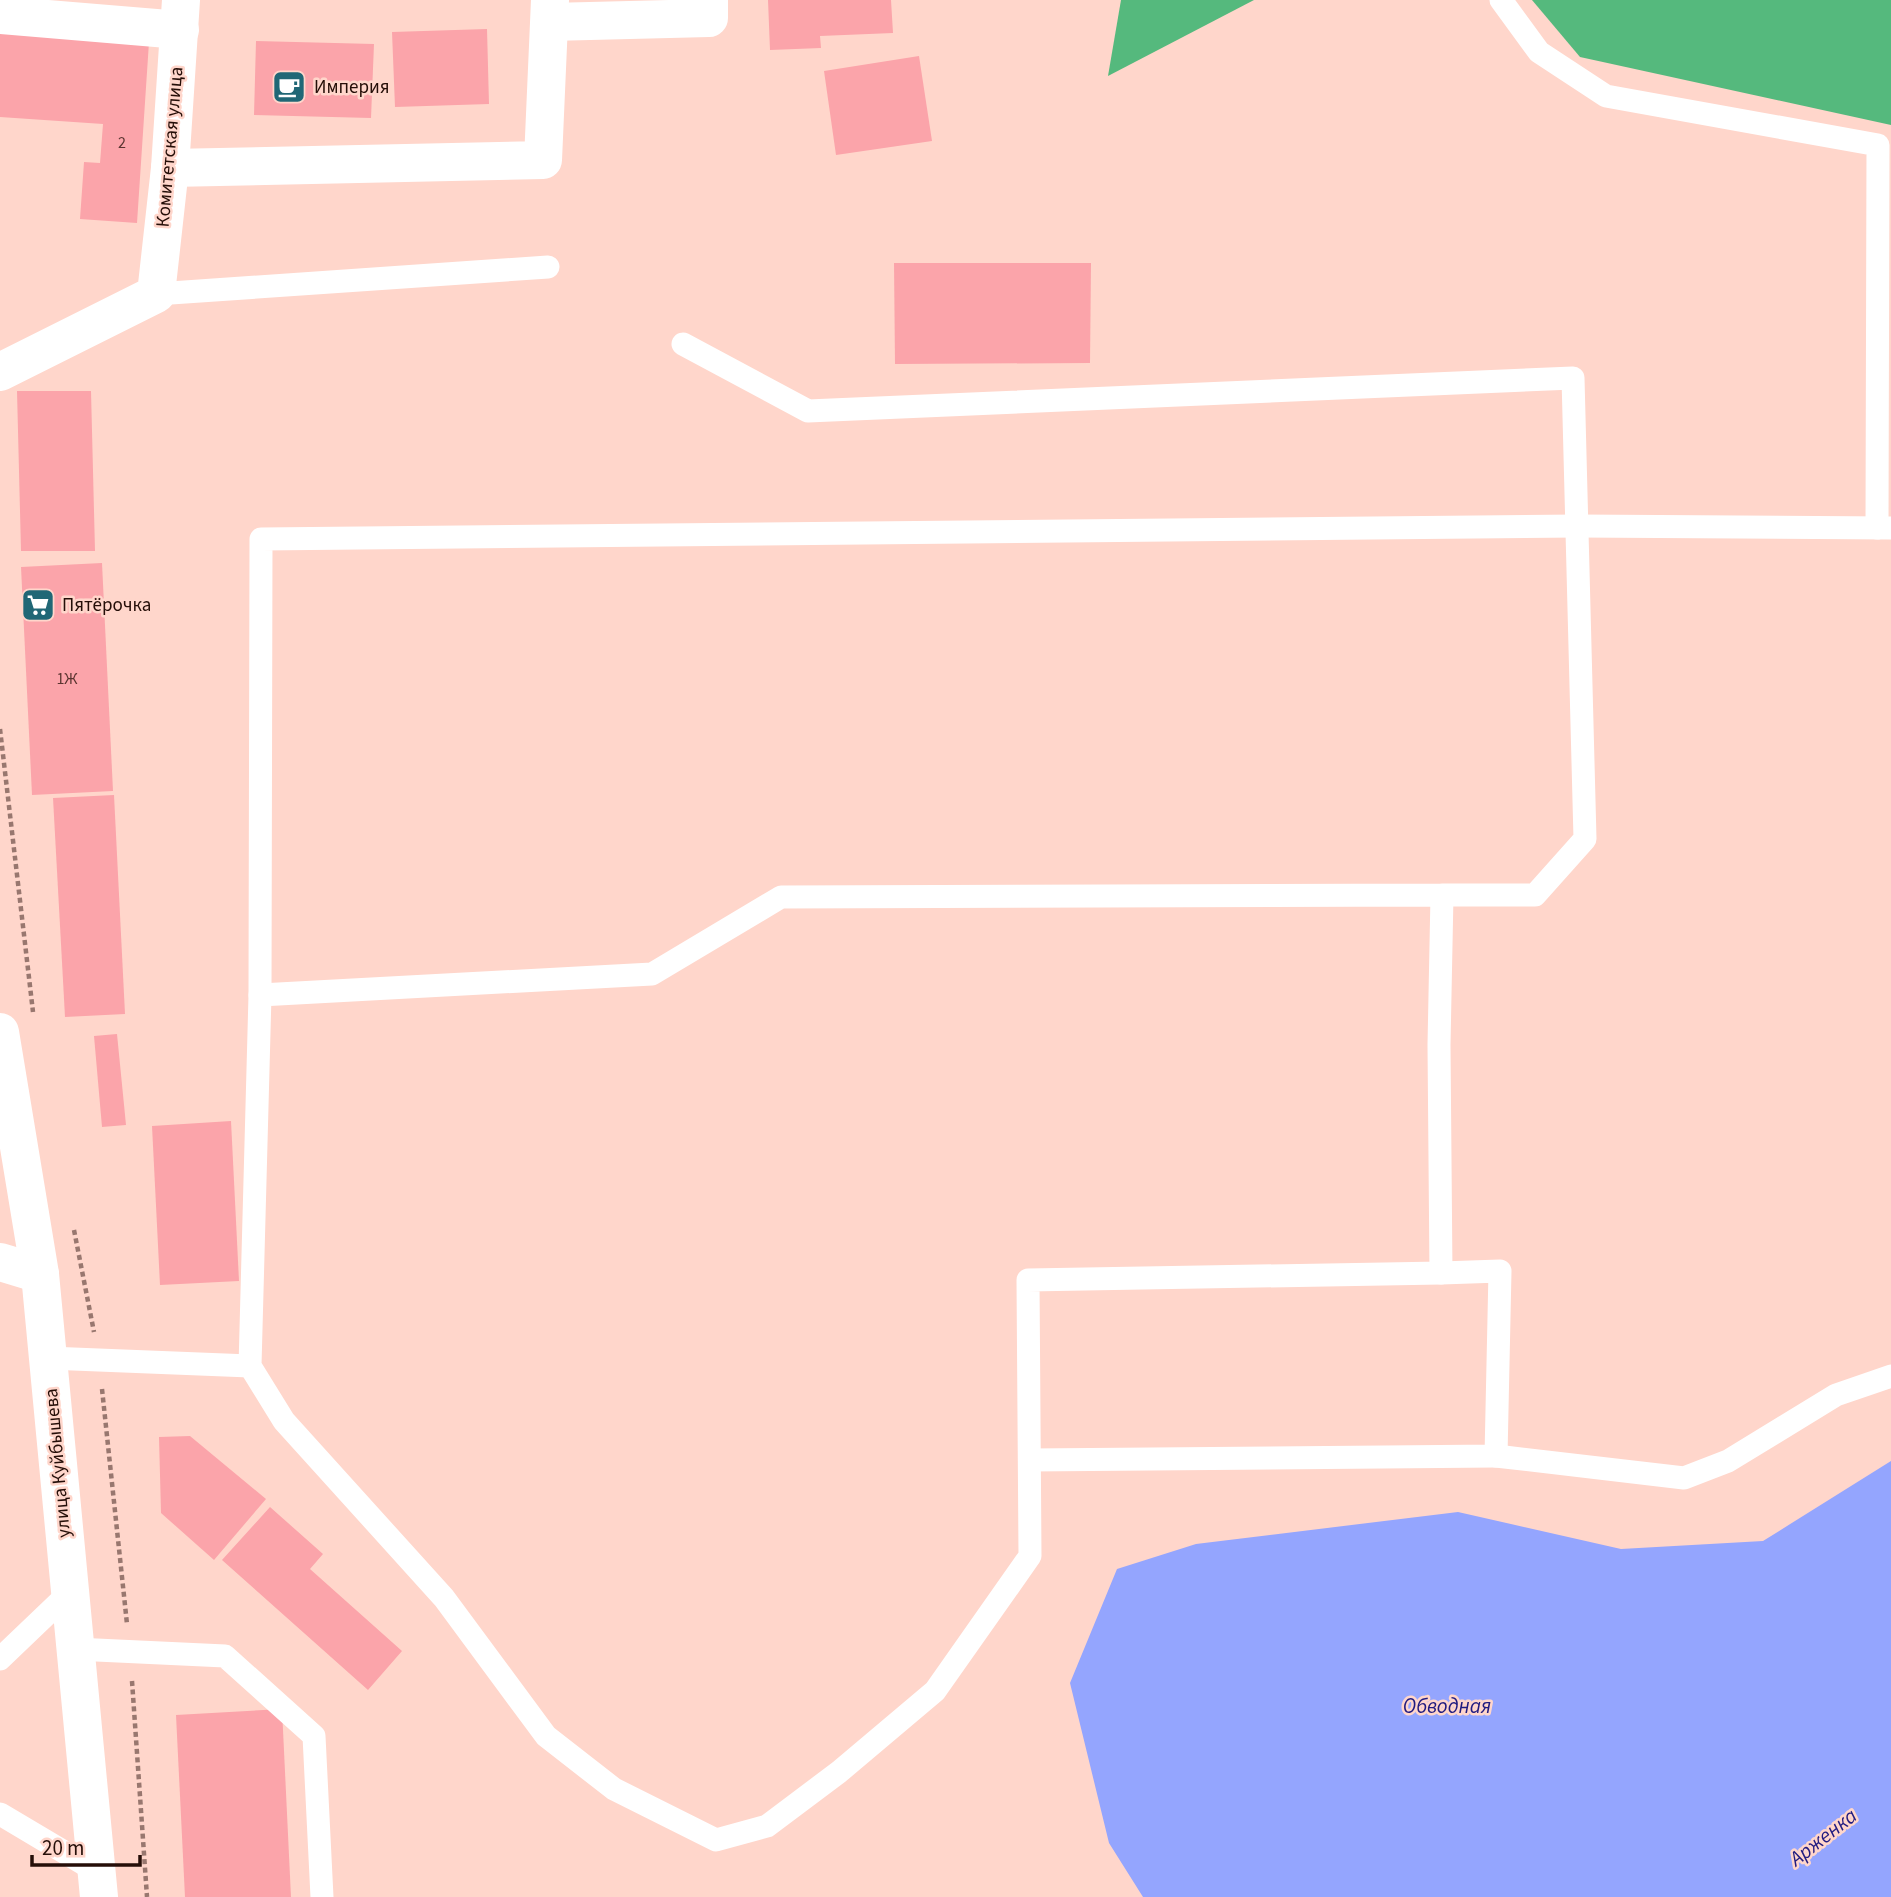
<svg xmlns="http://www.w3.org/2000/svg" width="1891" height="1897" font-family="'Source Sans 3',sans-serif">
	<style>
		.forest { fill: #55b97d }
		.water { fill: #94a5fe }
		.building { fill: #fba4aa }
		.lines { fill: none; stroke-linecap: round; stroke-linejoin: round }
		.path { stroke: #98776f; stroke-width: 4.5; stroke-dasharray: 5 3.5; stroke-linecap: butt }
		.lane { stroke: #fff; stroke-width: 23 }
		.street { stroke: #fff; stroke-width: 38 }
		.secondary { stroke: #fff; stroke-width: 38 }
		.labels { text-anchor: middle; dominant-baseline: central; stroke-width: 5; stroke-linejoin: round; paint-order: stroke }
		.number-label { font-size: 16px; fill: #5a3430 }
		.poi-label { font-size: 19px; fill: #250e08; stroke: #ffd6cb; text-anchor: start }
		.street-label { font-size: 19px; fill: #250e08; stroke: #ffd6cb }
		.water-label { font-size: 21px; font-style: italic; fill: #211b80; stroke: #ffd6cb }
	</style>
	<rect width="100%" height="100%" fill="#ffd6cb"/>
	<g class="forest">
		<polygon points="1121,0 1254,0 1108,76"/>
		<polygon points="1532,0 1891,0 1891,125 1580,57"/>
	</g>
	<polygon class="water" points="1891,1461 1891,1897 1143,1897 1109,1843 1070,1683 1117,1569 1196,1544 1458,1512 1621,1549 1763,1541"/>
	<g class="building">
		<polygon points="768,0 891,0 893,33 820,36 821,48 770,50"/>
		<polygon points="487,29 489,104 395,107 392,32"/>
		<polygon points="0,33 149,42 137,223 80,219 84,162 100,163 103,124 0,117"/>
		<polygon points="256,41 374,44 371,118 254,115"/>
		<polygon points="919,56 932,141 836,155 824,71"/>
		<polygon points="894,263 1091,263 1090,363 895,364"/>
		<polygon points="17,391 91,391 95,551 21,551"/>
		<polygon points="102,563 113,791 32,795 21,567"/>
		<polygon points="114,795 125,1014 65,1017 53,798"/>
		<polygon points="117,1034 126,1125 102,1127 94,1036"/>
		<polygon points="231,1121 239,1281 160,1285 152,1126"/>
		<polygon points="190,1436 266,1499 214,1560 161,1513 159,1437"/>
		<polygon points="270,1507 323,1554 310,1569 402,1651 368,1690 222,1560"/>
		<polygon points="282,1709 291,1897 185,1897 176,1715"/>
	</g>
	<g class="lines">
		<g class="path">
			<polyline points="0,729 33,1012"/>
			<polyline points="74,1230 94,1332"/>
			<polyline points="102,1389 127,1624"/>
			<polyline points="132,1681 147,1897"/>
		</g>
		<g class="lane">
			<polyline points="1501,0 1539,52 1606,96 1878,145 1877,528"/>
			<polyline points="156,294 548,267"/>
			<polyline points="683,344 808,411 1573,378 1585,839 1535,895 1442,895 781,897 652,974 260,995 250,1366 284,1421 444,1598 546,1736 614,1789 716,1840 767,1826 839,1772 935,1691 1030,1556 1028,1280 1441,1273 1439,1045 1442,895"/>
			<polyline points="260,995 261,539 1577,526 1891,528"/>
			<polyline points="48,1358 250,1366"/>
			<polyline points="1496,1456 1684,1478 1728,1461 1836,1395 1891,1376"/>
			<polyline points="1030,1460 1496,1456 1500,1271 1441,1273"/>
			<polyline points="75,1649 225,1656 314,1736 322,1897"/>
			<polyline points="0,1659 70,1592"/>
			<polyline points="0,1814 96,1871"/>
		</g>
		<g class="street">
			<polyline points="0,15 180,30"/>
			<polyline points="550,22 709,18 709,0"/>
			<polyline points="170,168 543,160 550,0"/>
		</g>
		<g class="secondary">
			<polyline points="0,372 156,294 170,168 181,0"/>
			<polyline points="0,1032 40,1274 99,1897"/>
			<polyline points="0,1262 40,1274"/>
		</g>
	</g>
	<defs>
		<symbol id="cafe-square" viewBox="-11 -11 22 22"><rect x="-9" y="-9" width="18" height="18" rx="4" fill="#206776" stroke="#ffd6cb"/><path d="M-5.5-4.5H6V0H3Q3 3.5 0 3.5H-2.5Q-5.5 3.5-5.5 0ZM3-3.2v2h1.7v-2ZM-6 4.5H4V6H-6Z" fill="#fff"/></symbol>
		<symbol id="supermarket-square" viewBox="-11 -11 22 22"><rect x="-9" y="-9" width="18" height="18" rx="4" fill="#206776" stroke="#ffd6cb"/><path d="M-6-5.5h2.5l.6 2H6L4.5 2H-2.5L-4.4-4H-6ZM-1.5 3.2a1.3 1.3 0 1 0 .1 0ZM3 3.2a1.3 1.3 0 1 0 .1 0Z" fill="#fff"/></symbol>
	</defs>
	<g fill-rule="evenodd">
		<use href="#cafe-square" x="270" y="68" width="38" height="38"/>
		<use href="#supermarket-square" x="19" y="586" width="38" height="38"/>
	</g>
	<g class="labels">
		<g class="number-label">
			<text x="122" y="143">2</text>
			<text x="67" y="679">1Ж</text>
		</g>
		<g class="poi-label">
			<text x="314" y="87">Империя</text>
			<text x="62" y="605">Пятёрочка</text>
		</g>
		<g class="street-label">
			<text transform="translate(170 147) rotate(-85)">Комитетская улица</text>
			<text transform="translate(58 1463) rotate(-95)">улица Куйбышева</text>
		</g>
		<g class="water-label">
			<text x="1447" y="1706">Обводная</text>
			<text transform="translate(1823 1837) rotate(-38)">Арженка</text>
		</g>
	</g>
	<path d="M32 1855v10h108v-10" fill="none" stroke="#250e08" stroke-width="3.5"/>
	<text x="42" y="1855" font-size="21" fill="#250e08" stroke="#ffd6cb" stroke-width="5" paint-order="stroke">20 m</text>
</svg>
